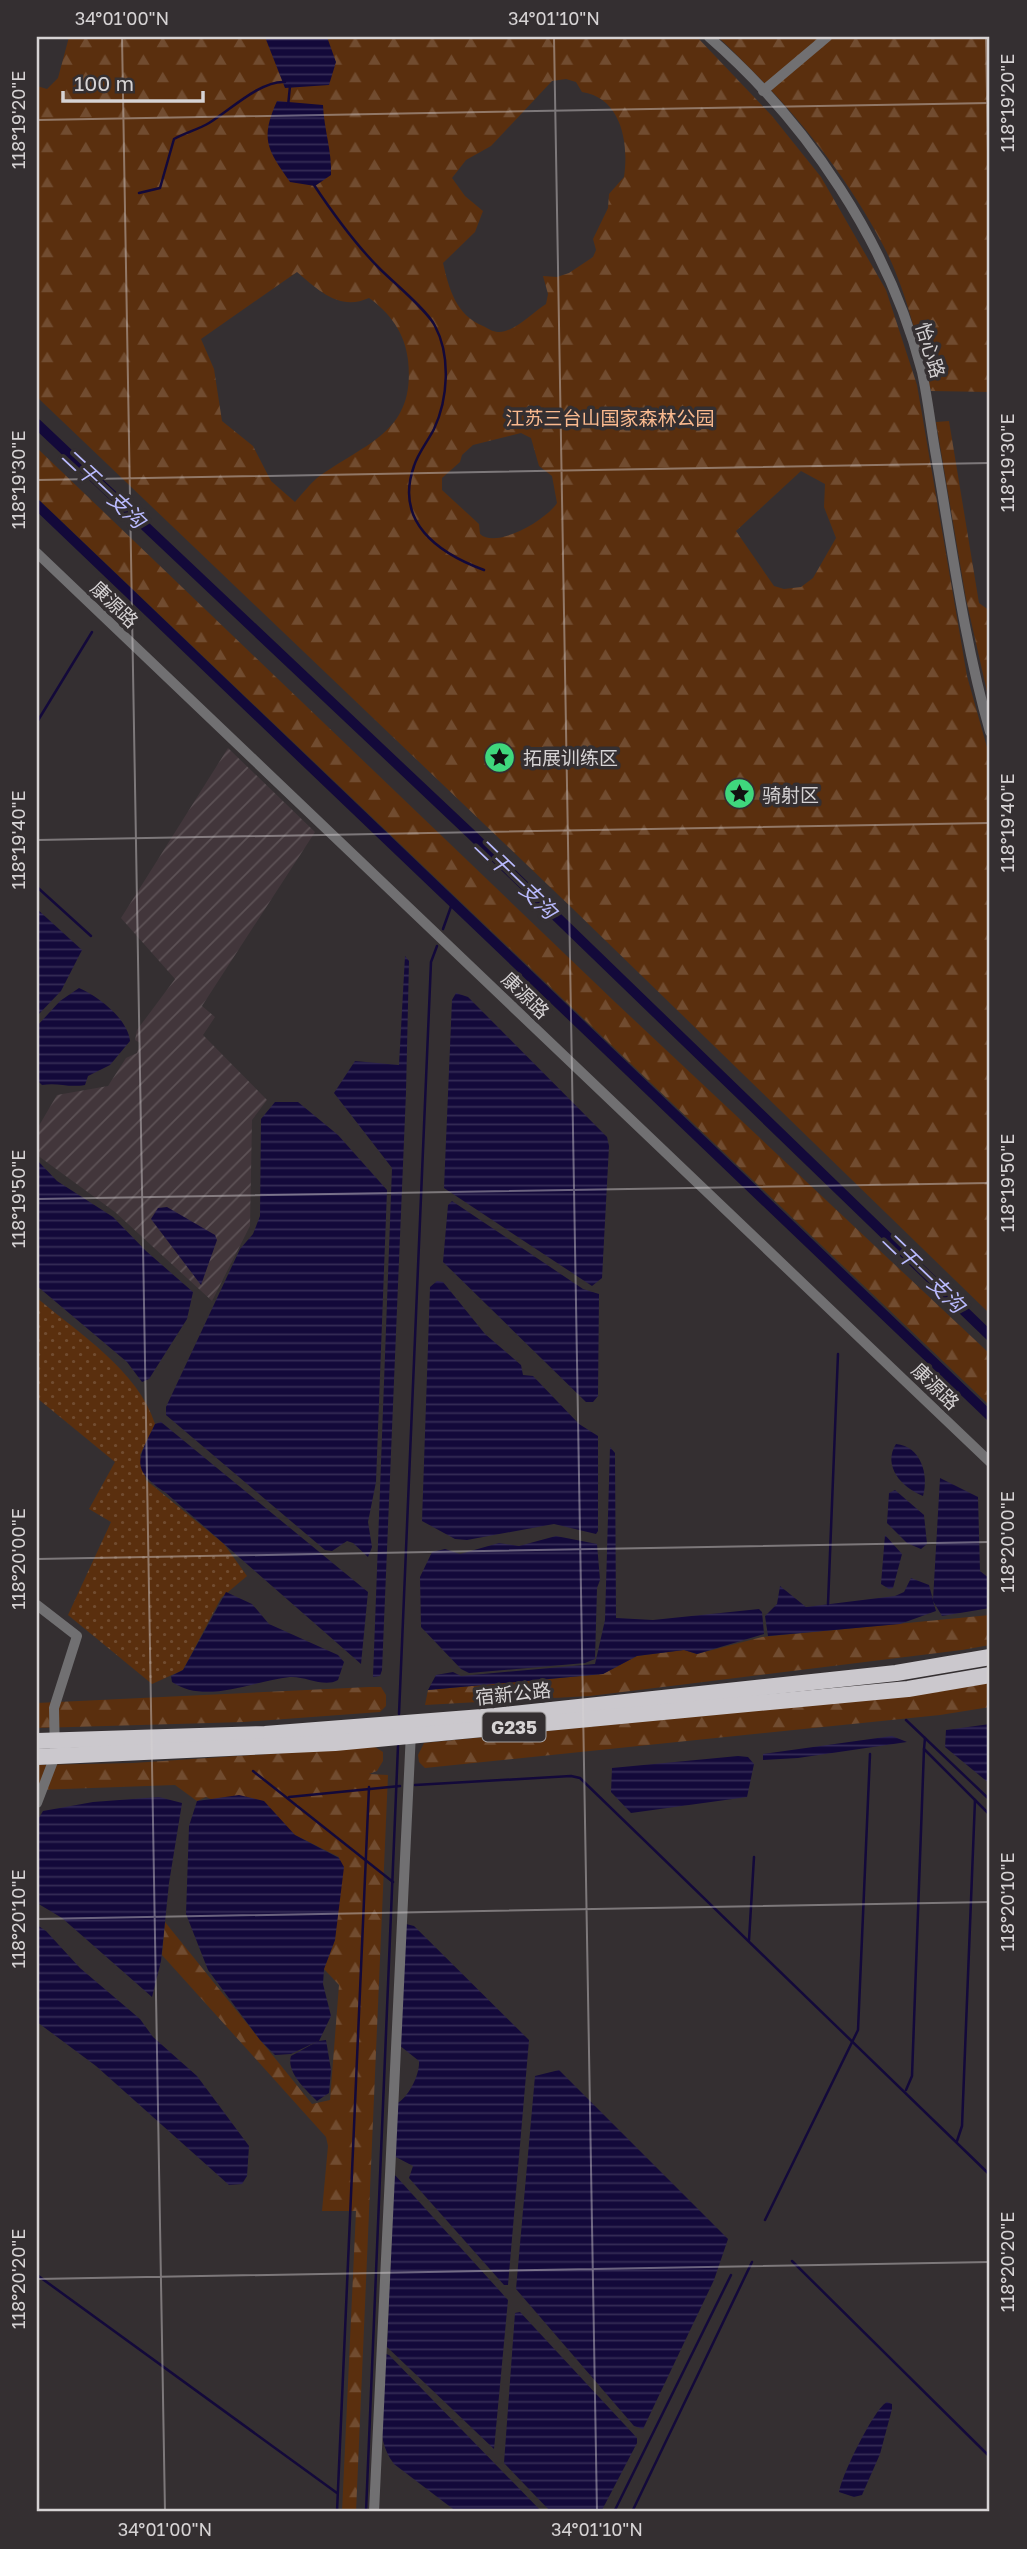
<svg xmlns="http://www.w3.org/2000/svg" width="1027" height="2549" font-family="'Golos Text','Noto Sans SC',sans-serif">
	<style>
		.industrial { fill: url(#industrial-furrows) }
		.green { fill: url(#green-dots) }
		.forest { fill: url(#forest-firs); fill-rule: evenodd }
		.water { fill: url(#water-rules) }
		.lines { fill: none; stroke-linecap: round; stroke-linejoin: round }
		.stream { stroke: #13093a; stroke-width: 2.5 }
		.canal { stroke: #13093a; stroke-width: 10 }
		.minor { stroke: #717072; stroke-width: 10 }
		.highway { stroke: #cbc8cd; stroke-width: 16 }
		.ticks { fill: none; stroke: #d6d3d4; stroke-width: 2; stroke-opacity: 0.45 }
		.labels { text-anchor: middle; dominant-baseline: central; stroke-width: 7; stroke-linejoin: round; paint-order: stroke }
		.shield { fill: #342f31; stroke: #a5a2a3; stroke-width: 2 }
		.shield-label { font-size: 18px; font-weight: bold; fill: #d6d3d4 }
		.street-label { font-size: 19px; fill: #d6d3d4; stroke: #342f31 }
		.park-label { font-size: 19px; fill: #faba8f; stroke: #342f31 }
		.poi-label { font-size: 19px; fill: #d6d3d4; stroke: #342f31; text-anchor: start }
		.water-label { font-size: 21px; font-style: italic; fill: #b9bafd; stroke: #342f31 }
		.neatline { fill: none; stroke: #d6d3d4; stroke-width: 2.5 }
		.ticks-label { font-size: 18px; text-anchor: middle; fill: #d6d3d4 }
	</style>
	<defs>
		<pattern id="industrial-furrows" width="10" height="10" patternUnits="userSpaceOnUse" patternTransform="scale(1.75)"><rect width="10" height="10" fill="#42363b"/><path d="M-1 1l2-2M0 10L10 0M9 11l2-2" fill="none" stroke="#5d5256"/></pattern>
		<pattern id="green-dots" width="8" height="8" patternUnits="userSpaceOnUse" patternTransform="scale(1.75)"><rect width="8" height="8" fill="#5a2f0e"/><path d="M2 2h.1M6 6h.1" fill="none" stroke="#714c30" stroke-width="1.8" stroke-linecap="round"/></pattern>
		<pattern id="forest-firs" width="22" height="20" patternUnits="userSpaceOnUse" patternTransform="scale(1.75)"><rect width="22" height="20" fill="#5a2f0e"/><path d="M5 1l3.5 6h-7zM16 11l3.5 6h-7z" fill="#714c30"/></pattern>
		<pattern id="water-rules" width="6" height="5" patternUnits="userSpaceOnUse" patternTransform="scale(1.75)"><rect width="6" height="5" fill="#13093a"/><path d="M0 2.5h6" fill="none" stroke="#352c56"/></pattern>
	</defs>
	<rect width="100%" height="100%" fill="#342f31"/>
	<polygon class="industrial" points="228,748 315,832 202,1006 215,1017 203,1035 267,1100 252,1120 250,1226 212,1301 115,1212 37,1155 37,1129 57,1095 108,1086 126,1058 137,1053 140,1043 135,1040 137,1030 175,979 121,918"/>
	<path class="green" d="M37,1298C78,1333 138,1370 155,1424L140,1455L146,1480L224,1544L247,1576L221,1598L183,1670L152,1684L68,1615L111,1522L89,1509L115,1462L37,1398Z"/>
	<g class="forest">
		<path d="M69,37H697L772,116L821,177L886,290L917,385L967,676L990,758V1314L572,908L37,397V86L47,89L58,78ZM566,79L576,82L582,92C622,98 629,144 624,177L609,194L608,208L593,239L596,250L593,257L569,273L557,277L543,276L548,294L546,304C533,312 514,333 498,332C493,332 487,328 483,326C456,315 449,289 443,263L475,232L483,211L465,196L452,178L466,160L491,146L552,81ZM297,272C319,291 340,311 369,298C390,313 405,333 408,360C416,433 366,442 317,478C309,485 302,494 295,502L271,481L253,446L222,421L214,369L201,339ZM521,433L531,438L539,466L552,476L557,503C546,520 497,549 480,534L479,524L442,490V478L460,462L462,455L473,445ZM801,471L825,484L824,507L836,538L813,578L801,587L784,589L774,586L736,531Z"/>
		<path d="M718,37H990V392L931,391C917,342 907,290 883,245C842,166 782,97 718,37Z"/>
		<polygon points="949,421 979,603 990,611 990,705 966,599 936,422"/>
		<polygon points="37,448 615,1002 990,1354 990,1406 37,498"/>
		<polygon points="990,1615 990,1645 962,1650 590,1696 425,1705 428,1690 603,1674 637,1656 684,1650 697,1654 762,1637"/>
		<polygon points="990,1681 990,1707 940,1715 425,1768 419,1762 418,1755 424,1743 901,1696"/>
		<polygon points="369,1687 381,1687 386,1695 386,1706 380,1712 244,1722 37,1728 37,1703"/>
		<polygon points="375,1747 383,1752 383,1761 377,1771 369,1774 388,1775 356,2512 342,2512 356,2211 322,2211 328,2146 326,2137 162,1955 165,1922 312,2104 330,2100 339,1985 324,1969 335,1940 339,1857 295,1835 206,1797 197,1801 175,1785 37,1790 37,1765 133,1763"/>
	</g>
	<g class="water">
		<polygon points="265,37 327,37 336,62 329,85 285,88"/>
		<path d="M277,101L323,105C324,130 332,151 331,175L315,186L290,182C267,149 260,139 277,101Z"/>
		<polygon points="37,909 82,950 61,991 37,1016"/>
		<polygon points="405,956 409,961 406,1092 382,1670 380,1676 373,1677 392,1168 334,1093 355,1061 399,1065"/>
		<path d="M79,988C98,996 128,1019 130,1041L110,1065L88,1076L85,1085C67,1088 58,1082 42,1085L37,1080V1026L60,1001Z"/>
		<polygon points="456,993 468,997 607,1137 609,1146 602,1278 592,1286 444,1188 452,1000"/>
		<polygon points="275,1102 298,1102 338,1135 387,1190 376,1482 368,1522 372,1547 368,1557 353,1543 347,1541 332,1551 325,1550 166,1415 166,1407 240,1249 253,1234 260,1216 261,1119"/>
		<polygon points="37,1160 57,1181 113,1217 146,1251 193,1292 187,1319 149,1379 142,1382 127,1362 37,1286"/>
		<polygon points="452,1201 583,1289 599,1294 598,1396 593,1402 586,1402 443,1262 448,1205"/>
		<polygon points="167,1207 215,1235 217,1240 201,1285 151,1219 158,1208"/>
		<polygon points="437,1281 443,1282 485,1334 521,1365 523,1375 533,1376 579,1424 598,1436 598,1531 596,1534 554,1524 467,1540 455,1539 422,1521 430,1287"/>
		<path d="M161,1422L368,1592L361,1664L166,1493C129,1469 138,1459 155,1424Z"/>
		<path d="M896,1444C921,1446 929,1475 923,1496C902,1488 882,1466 896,1444Z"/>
		<polygon points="610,1447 615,1453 616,1618 653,1620 759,1609 762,1612 764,1634 697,1654 684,1650 637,1656 603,1674 428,1690 436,1675 453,1672 461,1676 595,1664 605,1620"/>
		<polygon points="940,1478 978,1497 980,1571 990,1579 990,1608 942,1616 933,1601 936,1611 900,1624 768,1636 765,1616 777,1604 780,1586 806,1607 895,1596 904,1592 911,1578 929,1585 933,1600"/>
		<polygon points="895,1490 924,1515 927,1544 921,1549 907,1543 887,1523 889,1493"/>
		<polygon points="885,1535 902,1554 893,1588 889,1589 881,1584"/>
		<polygon points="556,1536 597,1544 600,1580 597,1588 595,1659 585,1663 469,1673 461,1669 421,1627 420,1577 432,1552 445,1549 460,1554 499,1543 519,1546"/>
		<path d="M226,1592L252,1604L269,1624L338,1655L344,1662L338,1680C324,1688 306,1676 290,1677C252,1681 206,1705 172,1682L171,1676L183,1670Z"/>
		<polygon points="990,1724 990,1784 945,1747 946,1730"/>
		<polygon points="892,1736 907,1742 798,1758 763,1760 763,1754"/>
		<polygon points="738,1756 748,1757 754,1764 747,1797 631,1813 611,1792 612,1768"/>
		<path d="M239,1795L264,1801L295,1835L339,1858L344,1867L335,1940L324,1969L323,1984L331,2016L319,2041L326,2040L331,2070L329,2093L317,2101C306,2090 286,2072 291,2056L318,2041L291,2054L275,2055L260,2040L208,1970L186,1914L189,1826L197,1801Z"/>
		<polygon points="159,1797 182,1803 169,1883 161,1961 152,1997 62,1918 37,1903 37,1821 43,1811 93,1802"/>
		<path d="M406,1924L414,1926L529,2040L508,2285H504L409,2178L413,2166L394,2156L396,2104C408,2098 420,2075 419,2061L399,2045Z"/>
		<polygon points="37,1925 46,1931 80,1968 140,2019 153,2037 197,2076 249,2146 247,2176 242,2184 229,2185 96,2066 37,2022"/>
		<polygon points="559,2070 728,2239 714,2280 643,2429 634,2426 516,2289 535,2076"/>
		<polygon points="394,2174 508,2300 494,2449 387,2347"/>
		<polygon points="520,2312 637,2438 637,2443 601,2512 551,2512 504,2463 515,2313"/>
		<path d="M386,2354L389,2355L542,2512H457L394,2464C371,2435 384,2388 386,2354Z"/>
		<path d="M887,2402L892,2404V2409L880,2454L862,2495L854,2497L839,2492C841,2476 875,2407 887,2402Z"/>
	</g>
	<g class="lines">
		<g class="stream">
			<polyline points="288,106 290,86"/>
			<path d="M314,185C334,215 355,244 380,269C393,282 428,311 435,326C451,356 448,399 434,429C428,441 418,453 414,466C394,522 438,553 484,570"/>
			<path d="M139,193L160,188L174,139C185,133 199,129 209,123C229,111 261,80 285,82"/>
			<polyline points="37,722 92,632"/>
			<polyline points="37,887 91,936"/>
			<polyline points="443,929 453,901"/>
			<polyline points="828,1604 838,1354"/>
			<polyline points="399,1714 431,962 437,946"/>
			<polyline points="906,1720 990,1800"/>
			<polyline points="925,1738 924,1749 990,1815"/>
			<polyline points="253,1771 393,1882"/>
			<polyline points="415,1785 571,1776 580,1778 990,2175"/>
			<polyline points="289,1797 400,1786"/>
			<polyline points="749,1940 754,1857"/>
			<polyline points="906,2090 912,2076 924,1749"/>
			<polyline points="957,2141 962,2126 975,1800"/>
			<polyline points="765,2220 858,2030 870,1754"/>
			<polyline points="792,2261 990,2457"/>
			<polyline points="37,2275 337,2493"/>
			<polyline points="337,2512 369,1787"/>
			<polyline points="366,2512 398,1746"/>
			<polyline points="614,2512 731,2275"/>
			<polyline points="632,2512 752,2262"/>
		</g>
		<g class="canal">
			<polyline points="37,424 471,834 990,1336"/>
			<polyline points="37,505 990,1416"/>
		</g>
		<g class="minor">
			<path d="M709,37C808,123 889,244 922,372C928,400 931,428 936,456C952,548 964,641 990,732"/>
			<polyline points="763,91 827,37"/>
			<polyline points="37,553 990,1462"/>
			<polyline points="37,1605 77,1636 54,1708 55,1756 37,1803"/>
			<polyline points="374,2512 411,1732"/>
		</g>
		<g class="highway">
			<polyline points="37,1741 265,1734 495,1716 896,1673 990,1657"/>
			<polyline points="37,1757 335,1743 908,1689 990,1675"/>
		</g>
	</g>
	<path class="ticks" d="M122,37L165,2512M554,37L597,2512M986,37L990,267M37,120L990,103M37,480L990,463M37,840L990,823M37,1199L990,1183M37,1559L990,1542M37,1919L990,1902M37,2279L990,2262"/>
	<defs>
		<symbol id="sight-disc" viewBox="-11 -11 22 22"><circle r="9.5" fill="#3fd77d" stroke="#342f31"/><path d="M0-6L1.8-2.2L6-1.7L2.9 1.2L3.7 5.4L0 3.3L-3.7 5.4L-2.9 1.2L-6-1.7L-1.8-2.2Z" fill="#111"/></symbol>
	</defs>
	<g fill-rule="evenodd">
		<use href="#sight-disc" x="482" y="740" width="35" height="35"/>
		<use href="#sight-disc" x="722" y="776" width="35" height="35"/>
	</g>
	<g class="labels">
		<rect class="shield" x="482.5" y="1712.5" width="63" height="29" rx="5"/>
		<g class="shield-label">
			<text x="514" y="1727">G235</text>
		</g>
		<g class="street-label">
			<text transform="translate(931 350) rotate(73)">怡心路</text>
			<text transform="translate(115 604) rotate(44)">康源路</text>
			<text transform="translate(526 995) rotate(44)">康源路</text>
			<text transform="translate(936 1386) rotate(44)">康源路</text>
			<text transform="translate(513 1693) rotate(-6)">宿新公路</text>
		</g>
		<g class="park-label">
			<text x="610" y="417">江苏三台山国家森林公园</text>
		</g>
		<g class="poi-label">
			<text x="523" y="757">拓展训练区</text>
			<text x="762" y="794">骑射区</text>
		</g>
		<g class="water-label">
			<text transform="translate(104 488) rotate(43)">二干一支沟</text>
			<text transform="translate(516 878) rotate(44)">二干一支沟</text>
			<text transform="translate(924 1272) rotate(44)">二干一支沟</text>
		</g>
	</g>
	<rect width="1027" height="2549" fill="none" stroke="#342f31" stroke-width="77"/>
	<path d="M63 91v10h140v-10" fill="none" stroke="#d6d3d4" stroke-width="3.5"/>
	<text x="74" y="91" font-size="21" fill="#d6d3d4" stroke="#342f31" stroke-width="5" paint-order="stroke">100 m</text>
	<rect x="38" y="38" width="950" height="2472" class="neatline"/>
	<g class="ticks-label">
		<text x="122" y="25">34°01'00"N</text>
		<text x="554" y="25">34°01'10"N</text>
		<text transform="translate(1008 103) rotate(-90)" y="6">118°19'20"E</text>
		<text transform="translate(19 120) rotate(-90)" y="6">118°19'20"E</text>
		<text transform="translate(1008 463) rotate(-90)" y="6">118°19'30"E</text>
		<text transform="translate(19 480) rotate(-90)" y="6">118°19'30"E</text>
		<text transform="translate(1008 823) rotate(-90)" y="6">118°19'40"E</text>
		<text transform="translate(19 840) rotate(-90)" y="6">118°19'40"E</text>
		<text transform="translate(1008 1183) rotate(-90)" y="6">118°19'50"E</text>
		<text transform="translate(19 1199) rotate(-90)" y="6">118°19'50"E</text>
		<text transform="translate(1008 1542) rotate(-90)" y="6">118°20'00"E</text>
		<text transform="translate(19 1559) rotate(-90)" y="6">118°20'00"E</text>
		<text transform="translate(1008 1902) rotate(-90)" y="6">118°20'10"E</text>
		<text transform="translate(19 1919) rotate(-90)" y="6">118°20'10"E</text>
		<text transform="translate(1008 2262) rotate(-90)" y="6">118°20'20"E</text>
		<text transform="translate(19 2279) rotate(-90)" y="6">118°20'20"E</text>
		<text x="165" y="2536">34°01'00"N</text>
		<text x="597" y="2536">34°01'10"N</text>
	</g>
</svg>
